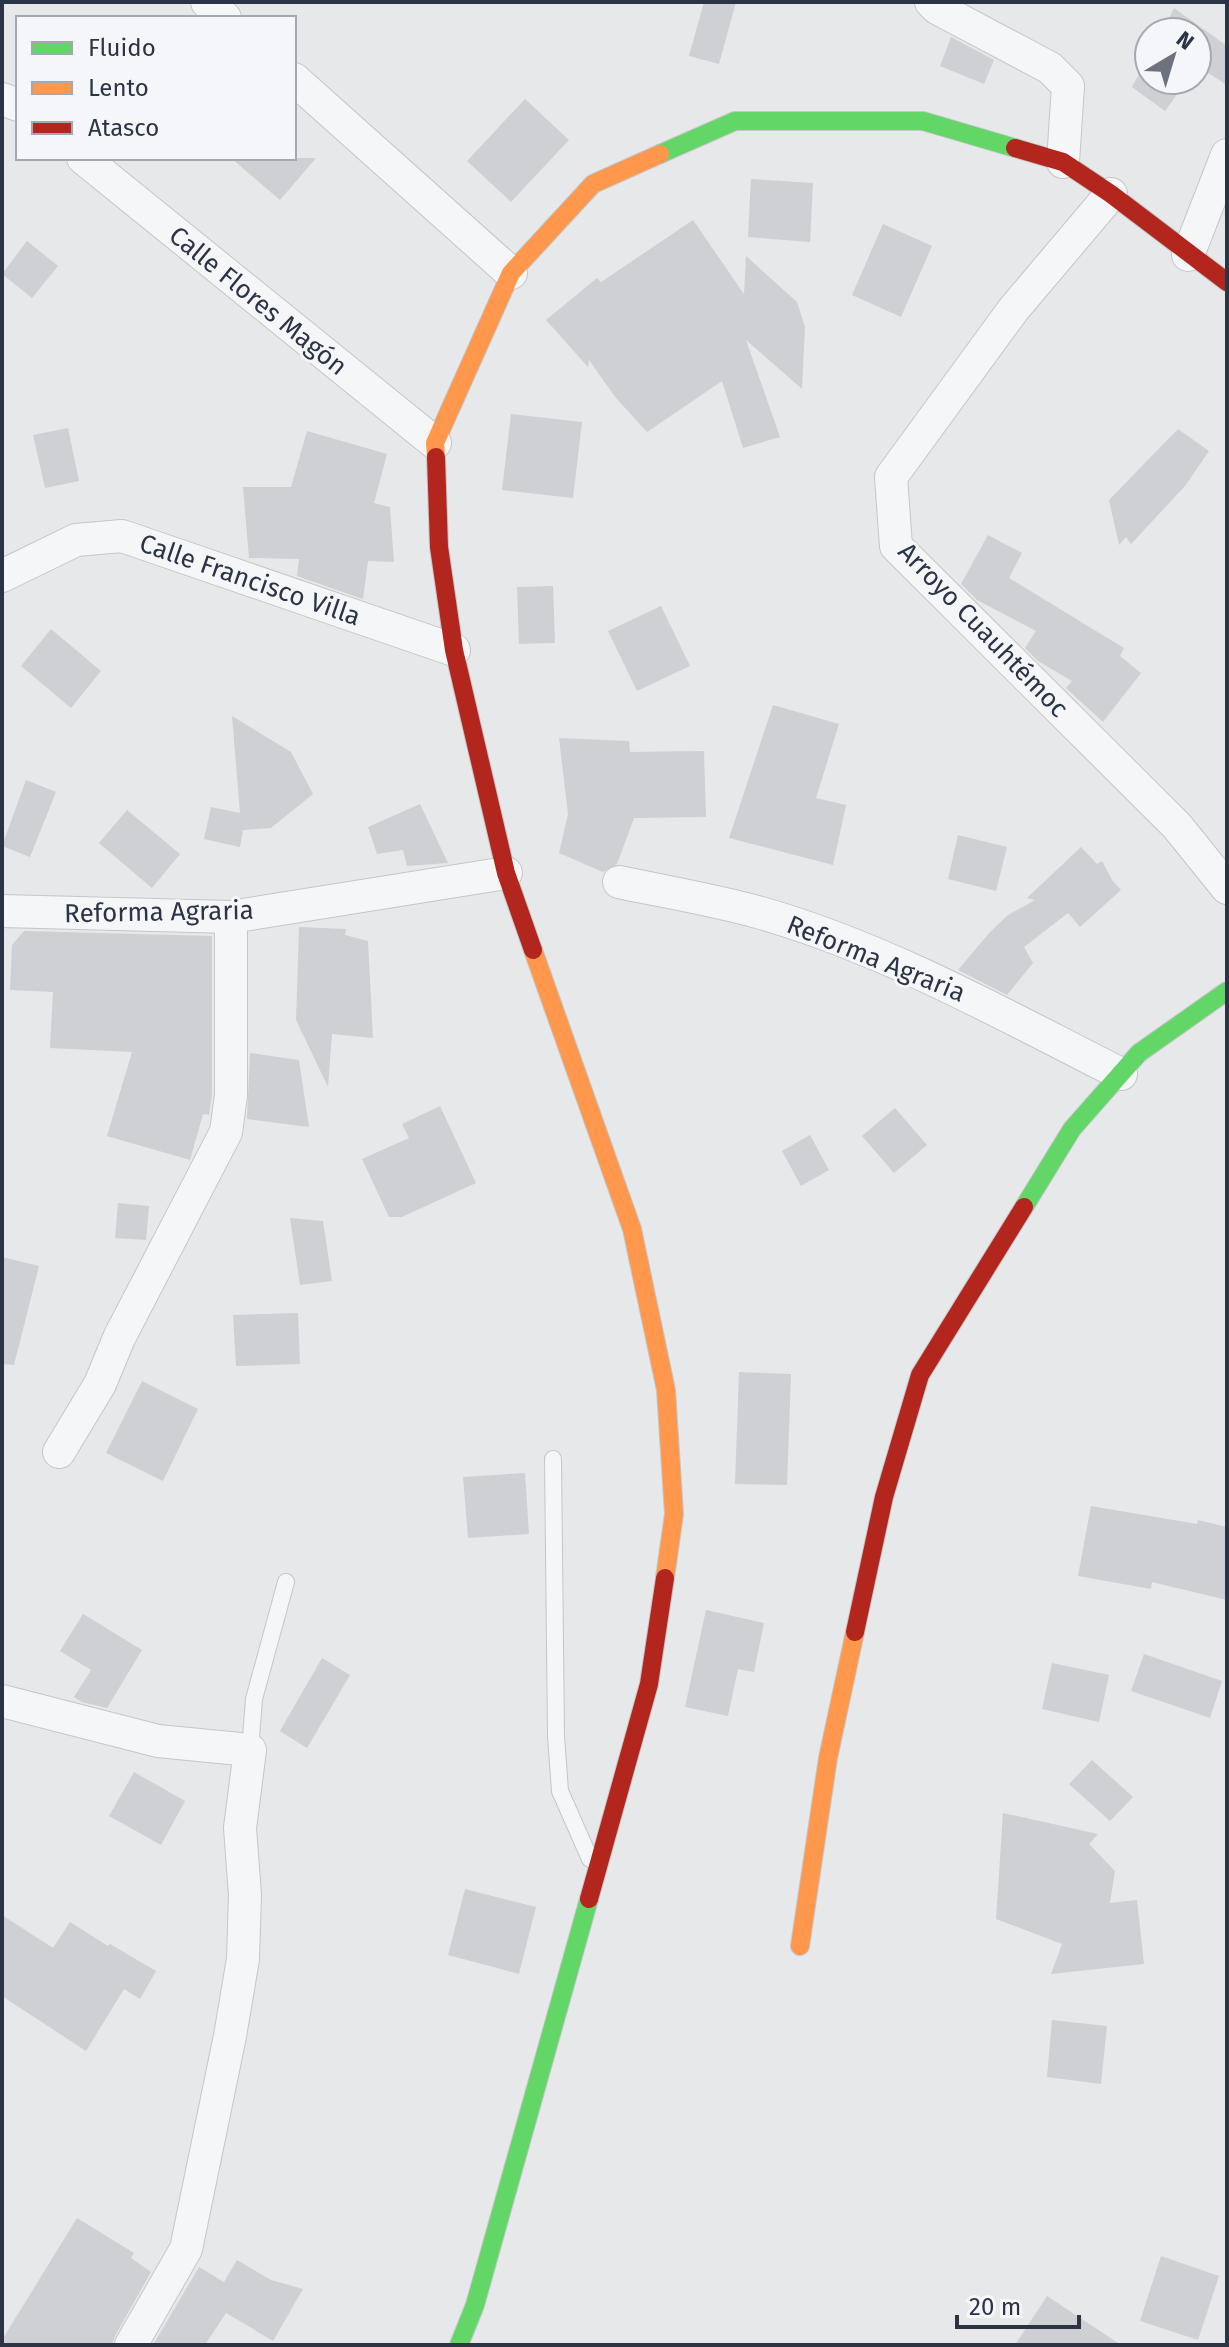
<svg xmlns="http://www.w3.org/2000/svg" width="1229" height="2347" font-family="'Fira Sans',sans-serif">
	<style>
		.building { fill: #ced0d3 }
		.lines { fill: none; stroke-linecap: round; stroke-linejoin: round }
		.lane-casing { stroke: #c4c6c8; stroke-width: 18 }
		.street-casing { stroke: #c4c6c8; stroke-width: 34 }
		.fast-casing { stroke: #c4c6c8; stroke-width: 20 }
		.slow-casing { stroke: #c4c6c8; stroke-width: 20 }
		.jam-casing { stroke: #c4c6c8; stroke-width: 20 }
		.lane { stroke: #f5f6f7; stroke-width: 16 }
		.street { stroke: #f5f6f7; stroke-width: 32 }
		.fast { stroke: #63d668; stroke-width: 18 }
		.slow { stroke: #ff974d; stroke-width: 18 }
		.jam { stroke: #b3261e; stroke-width: 18 }
		.labels { text-anchor: middle; dominant-baseline: central; stroke-width: 6; stroke-linejoin: round; paint-order: stroke }
		.street-label { font-size: 26px; fill: #2b3445; stroke: #f4f6f9 }
	</style>
	<rect width="100%" height="100%" fill="#e6e8ea"/>
	<g class="building">
		<polygon points="704,2 736,2 719,64 689,56"/>
		<polygon points="1174,8 1227,46 1227,85 1197,66 1197,32 1162,32"/>
		<polygon points="951,37 994,60 984,84 940,66"/>
		<polygon points="1149,56 1149,80 1187,80 1165,111 1132,87"/>
		<polygon points="525,99 569,140 511,202 467,161"/>
		<polygon points="231,158 316,158 280,200"/>
		<polygon points="751,179 813,183 810,242 748,237"/>
		<polygon points="693,220 744,294 746,256 797,302 805,327 802,389 746,340 780,437 743,448 722,381 647,432 616,398 589,360 588,367 546,320 597,278 601,282"/>
		<polygon points="883,224 932,246 901,317 852,295"/>
		<polygon points="27,241 58,266 32,298 2,274"/>
		<polygon points="511,414 582,422 573,498 502,490"/>
		<polygon points="68,428 79,481 45,488 33,435"/>
		<polygon points="1178,429 1209,451 1185,486 1131,544 1126,537 1119,545 1109,500"/>
		<polygon points="307,431 387,454 374,503 390,507 394,562 368,561 363,599 297,576 299,559 249,558 243,487 291,487"/>
		<polygon points="988,535 1022,553 1009,578 1124,648 1120,656 1141,673 1103,722 1066,688 1072,681 1038,661 1025,648 1036,631 977,600 961,584"/>
		<polygon points="553,586 555,643 519,644 517,587"/>
		<polygon points="661,606 690,666 637,691 608,631"/>
		<polygon points="51,629 101,671 71,708 21,666"/>
		<polygon points="773,705 839,724 816,798 846,805 833,865 729,838"/>
		<polygon points="232,716 291,752 313,794 271,828 243,830 240,847 204,839 211,807 240,813"/>
		<polygon points="559,738 629,741 630,752 704,751 706,817 634,818 617,864 603,872 559,853 568,814"/>
		<polygon points="26,780 56,792 30,857 2,846"/>
		<polygon points="420,804 448,863 407,866 403,850 377,854 368,827"/>
		<polygon points="127,810 180,854 152,888 99,843"/>
		<polygon points="958,835 1007,847 996,891 948,879"/>
		<polygon points="1081,847 1097,864 1102,861 1112,880 1121,890 1080,927 1068,913 1024,947 1033,963 1007,995 958,970 990,932 1008,915 1035,900 1027,898"/>
		<polygon points="299,927 346,929 345,935 368,941 373,1038 332,1034 328,1087 296,1020"/>
		<polygon points="24,931 212,936 212,1094 209,1115 203,1114 190,1160 107,1136 132,1052 50,1048 53,992 10,990 12,945"/>
		<polygon points="250,1053 299,1060 309,1127 247,1119"/>
		<polygon points="440,1106 476,1183 402,1217 389,1217 362,1159 409,1138 402,1124"/>
		<polygon points="895,1108 927,1145 894,1173 862,1136"/>
		<polygon points="810,1135 829,1170 801,1186 782,1151"/>
		<polygon points="118,1203 149,1206 146,1240 115,1238"/>
		<polygon points="290,1218 323,1221 332,1281 300,1285"/>
		<polygon points="2,1257 39,1266 14,1365 2,1364"/>
		<polygon points="298,1313 300,1364 236,1366 233,1315"/>
		<polygon points="739,1372 791,1374 787,1485 735,1484"/>
		<polygon points="142,1381 198,1409 163,1481 106,1453"/>
		<polygon points="525,1473 529,1534 468,1538 463,1477"/>
		<polygon points="1091,1506 1197,1524 1198,1520 1227,1527 1227,1600 1152,1582 1151,1589 1078,1576"/>
		<polygon points="706,1610 764,1623 754,1672 738,1669 728,1716 685,1707"/>
		<polygon points="83,1614 142,1650 107,1708 82,1702 74,1697 91,1670 60,1651"/>
		<polygon points="1144,1654 1222,1681 1210,1718 1131,1691"/>
		<polygon points="322,1658 350,1675 307,1748 280,1731"/>
		<polygon points="1052,1663 1109,1675 1099,1722 1042,1709"/>
		<polygon points="1092,1760 1133,1797 1110,1821 1069,1784"/>
		<polygon points="134,1772 185,1801 161,1845 109,1816"/>
		<polygon points="1003,1813 1098,1834 1089,1844 1115,1871 1110,1903 1137,1900 1144,1964 1051,1974 1062,1944 996,1919"/>
		<polygon points="465,1889 536,1907 519,1974 448,1955"/>
		<polygon points="2,1915 53,1948 70,1922 108,1946 110,1944 156,1971 140,1999 124,1989 86,2051 2,1996"/>
		<polygon points="1052,2020 1107,2026 1101,2084 1047,2077"/>
		<polygon points="77,2218 134,2253 131,2258 151,2272 115,2336 112,2345 2,2345 2,2340"/>
		<polygon points="1161,2256 1219,2276 1198,2340 1140,2321"/>
		<polygon points="237,2260 271,2280 303,2289 273,2341 226,2313 205,2345 153,2345 199,2267 224,2282"/>
		<polygon points="1047,2296 1121,2345 1015,2345"/>
	</g>
	<g class="lines">
		<defs>
			<g id="lane">
				<polyline points="553,1459 556,1736 560,1791 590,1859"/>
				<polyline points="250,1750 254,1699 286,1582"/>
			</g>
			<g id="street">
				<polyline points="207,2 225,18"/>
				<polyline points="931,2 937,8 1050,68 1068,86 1063,162"/>
				<polyline points="294,79 511,273"/>
				<polyline points="2,99 18,105"/>
				<polyline points="83,158 435,443"/>
				<polyline points="1111,194 1013,310 891,477 896,546 1177,826 1227,888"/>
				<polyline points="1188,255 1227,155"/>
				<polyline points="2,576 76,540 122,536 454,650"/>
				<path d="M619,882C666,892 715,900 761,913C887,949 1004,1015 1121,1074"/>
				<polyline points="2,911 231,917 506,873"/>
				<polyline points="59,1452 100,1384 119,1338 226,1132 231,1095 231,917"/>
				<polyline points="2,1701 158,1741 250,1750 240,1828 245,1895 243,1959 230,2036 186,2249 131,2345"/>
			</g>
			<g id="fast">
				<polyline points="660,154 735,121 923,121 1015,148"/>
				<polyline points="1024,1207 1072,1129 1139,1053 1227,991"/>
				<polyline points="459,2345 475,2305 589,1899"/>
			</g>
			<g id="slow">
				<polyline points="436,457 435,443 511,273 593,184 660,154"/>
				<polyline points="533,950 632,1229 666,1390 674,1514 665,1578"/>
				<polyline points="800,1946 828,1758 855,1632"/>
			</g>
			<g id="jam">
				<polyline points="1015,148 1063,162 1111,194 1227,282"/>
				<polyline points="436,457 439,547 454,650 506,873 533,950"/>
				<polyline points="855,1632 884,1497 920,1375 1024,1207"/>
				<polyline points="589,1899 649,1684 665,1578"/>
			</g>
		</defs>
		<use href="#lane" class="lane-casing"/>
		<use href="#street" class="street-casing"/>
		<use href="#fast" class="fast-casing"/>
		<use href="#slow" class="slow-casing"/>
		<use href="#jam" class="jam-casing"/>
		<use href="#lane" class="lane"/>
		<use href="#street" class="street"/>
		<use href="#fast" class="fast"/>
		<use href="#slow" class="slow"/>
		<use href="#jam" class="jam"/>
	</g>
	<g class="labels">
		<g class="street-label">
			<text transform="translate(258 301) rotate(39)">Calle Flores Magón</text>
			<text transform="translate(250 580) rotate(19)">Calle Francisco Villa</text>
			<text transform="translate(983 630) rotate(46)">Arroyo Cuauhtémoc</text>
			<text transform="translate(159 912) rotate(-1)">Reforma Agraria</text>
			<text transform="translate(876 959) rotate(22)">Reforma Agraria</text>
		</g>
	</g>
	<rect width="1229" height="2347" fill="none" stroke="#2b3445" stroke-width="8"/>
	<rect x="16" y="16" width="280" height="144" fill="#f4f6f9" stroke="#a4a8b1" stroke-width="2"/>
	<rect x="32" y="42" width="40" height="12" fill="#63d668" stroke="#a4a8b1" stroke-width="2"/>
	<text x="88" y="56" font-size="24" fill="#2b3445">Fluido</text>
	<rect x="32" y="82" width="40" height="12" fill="#ff974d" stroke="#a4a8b1" stroke-width="2"/>
	<text x="88" y="96" font-size="24" fill="#2b3445">Lento</text>
	<rect x="32" y="122" width="40" height="12" fill="#b3261e" stroke="#a4a8b1" stroke-width="2"/>
	<text x="88" y="136" font-size="24" fill="#2b3445">Atasco</text>
	<g transform="translate(1173 56) rotate(38)"><circle r="38" fill="#f4f6f9" stroke="#a4a8b1" stroke-width="2"/>
	<path d="M0-6L14 30L0 20L-14 30Z" fill="#6c737f"/>
	<text y="-12" font-size="22" font-weight="bold" text-anchor="middle" fill="#2b3445">N</text>
	</g>
	<path d="M957 2315v12h122v-12" fill="none" stroke="#2b3445" stroke-width="4"/>
	<text x="969" y="2315" font-size="24" fill="#2b3445" stroke="#f4f6f9" stroke-width="6" paint-order="stroke">20 m</text>
</svg>
